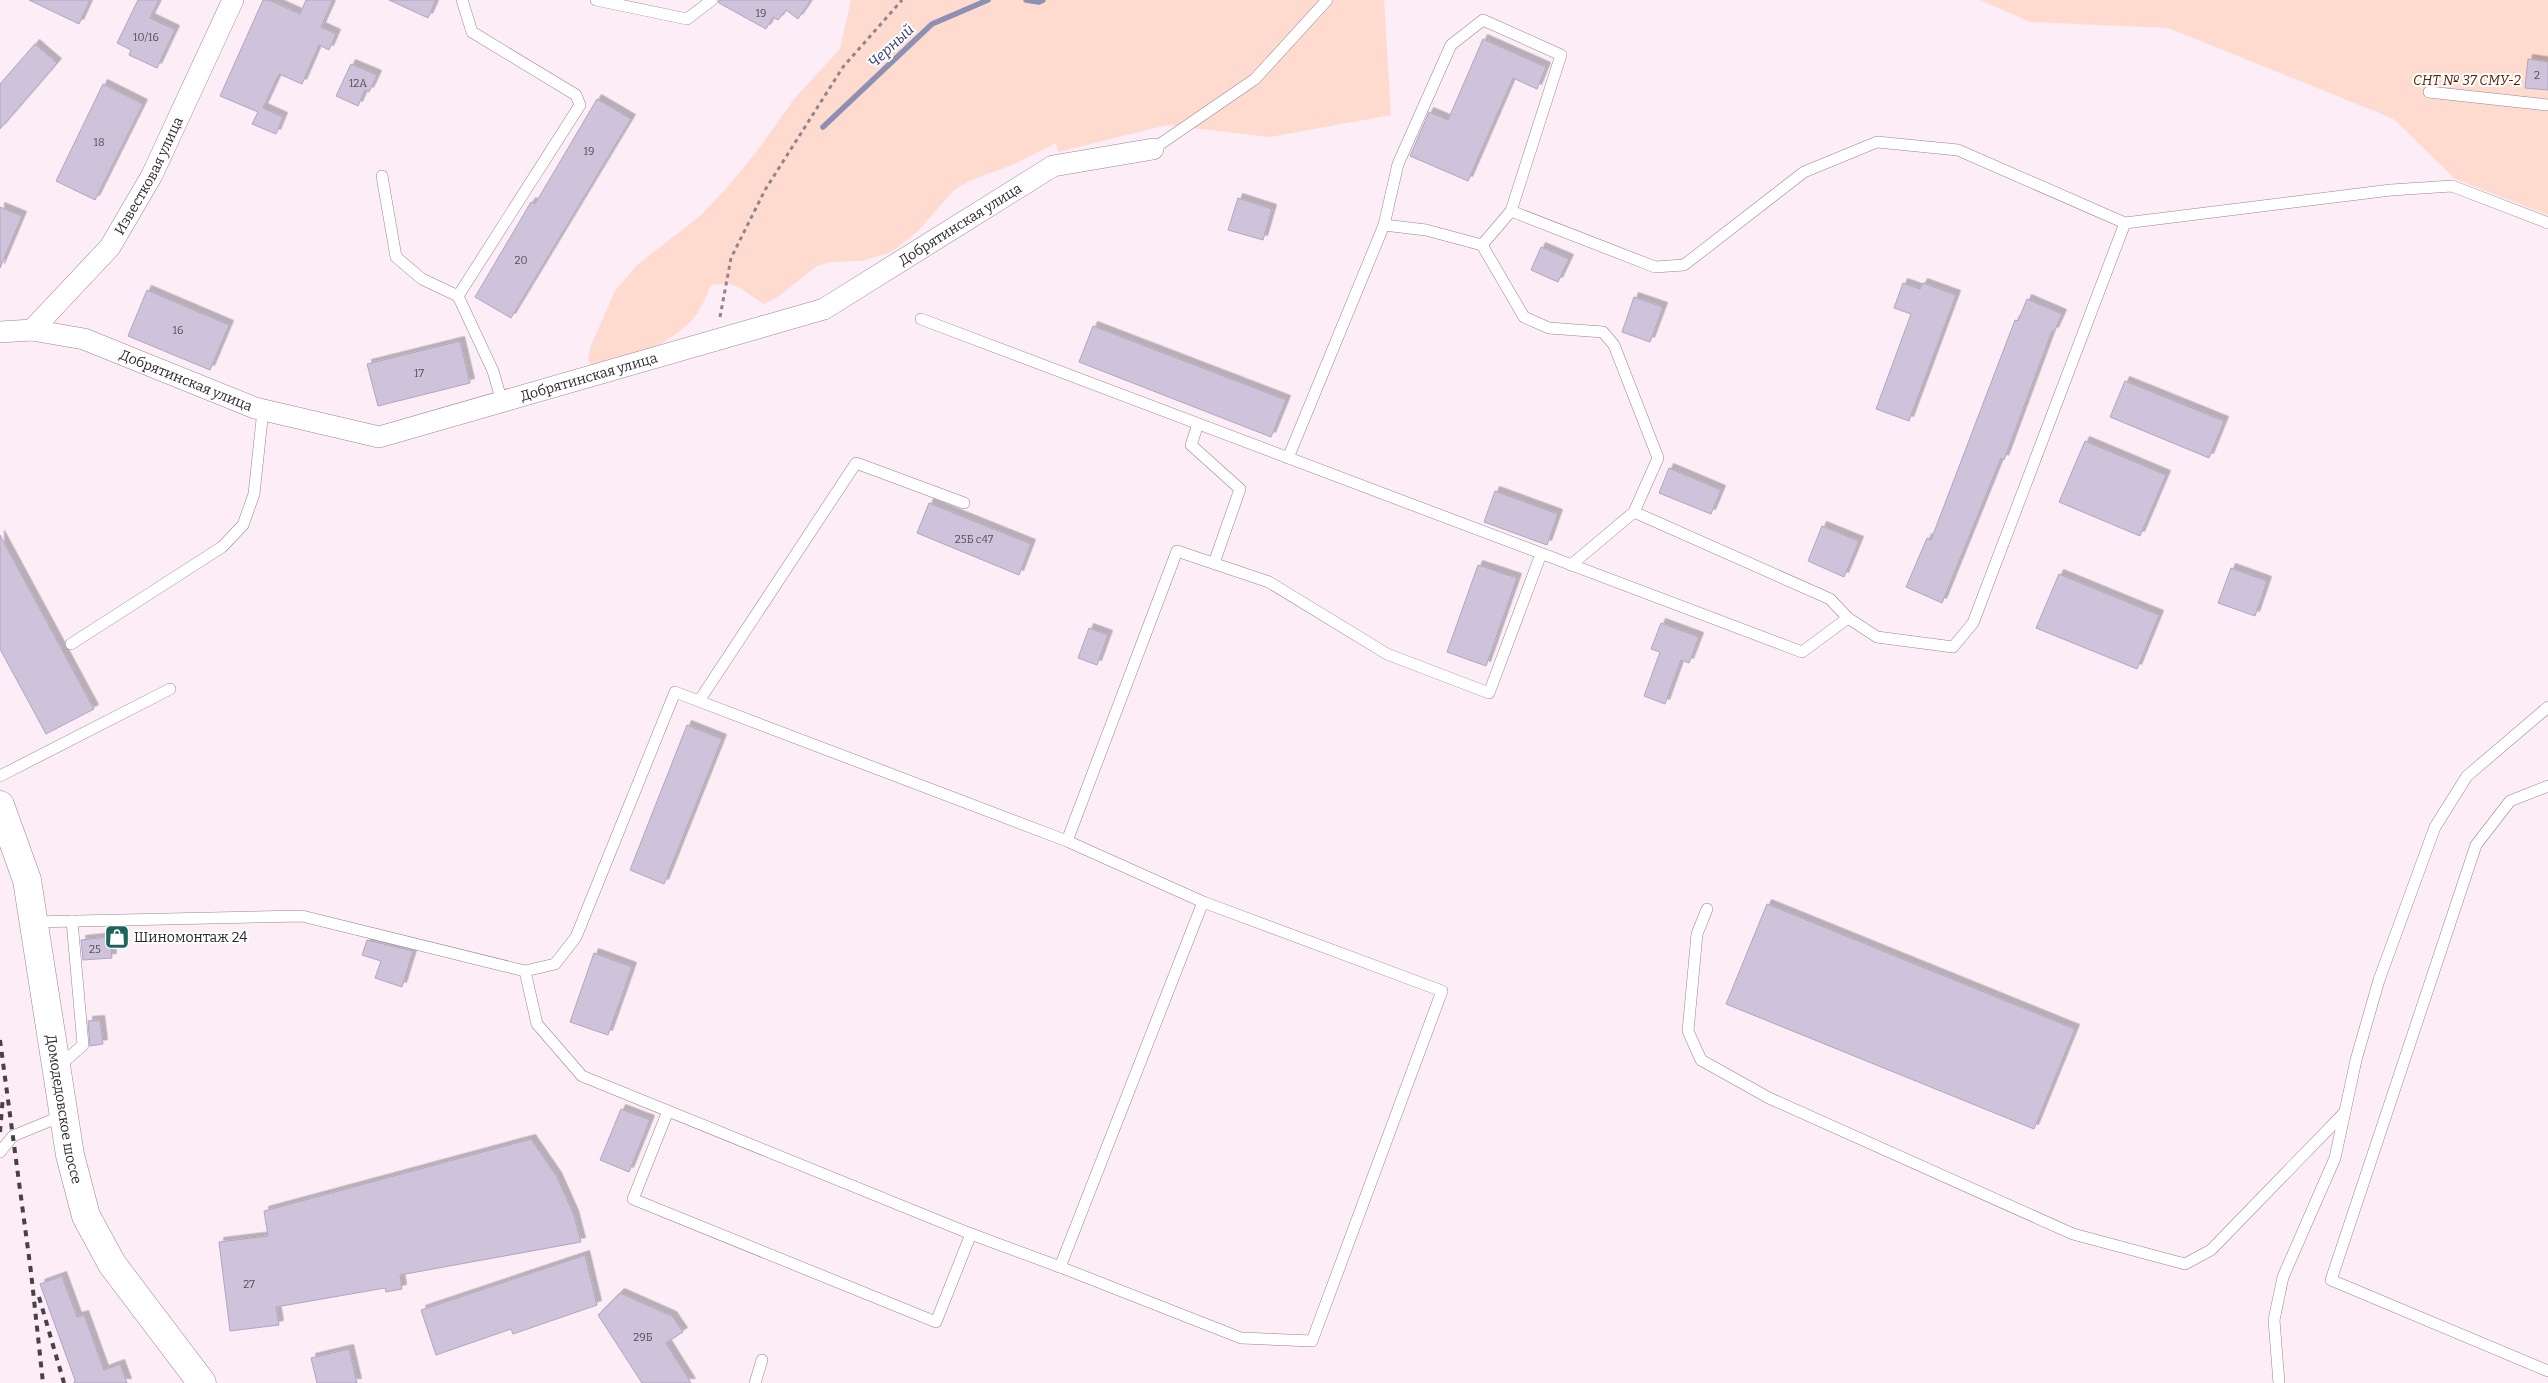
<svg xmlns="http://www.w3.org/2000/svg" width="2548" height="1383" font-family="Bitter,serif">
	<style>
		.green { fill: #fedbce }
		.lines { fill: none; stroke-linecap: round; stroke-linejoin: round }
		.stream { stroke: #8c90b2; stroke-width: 5.5 }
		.building { fill: #cec3db; stroke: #b0a6bc; filter: url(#shadow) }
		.lane-casing { stroke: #9a8493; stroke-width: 12 }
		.street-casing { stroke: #9a8493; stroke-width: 22 }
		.secondary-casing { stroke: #9a8493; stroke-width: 29 }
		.path { stroke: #91858d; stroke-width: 3; stroke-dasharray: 4 4; stroke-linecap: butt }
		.lane { stroke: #fff; stroke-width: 11 }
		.street { stroke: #fff; stroke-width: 21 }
		.secondary { stroke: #fff; stroke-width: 28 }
		.rail { stroke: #4a4047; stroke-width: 4; stroke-dasharray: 6 6; stroke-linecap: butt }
		.labels { text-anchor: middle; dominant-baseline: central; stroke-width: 4; stroke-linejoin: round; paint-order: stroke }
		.number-label { font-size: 11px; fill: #584e58 }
		.park-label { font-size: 14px; font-style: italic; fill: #5f2206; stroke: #fff }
		.street-label { font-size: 14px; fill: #30272d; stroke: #fff }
		.poi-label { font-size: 14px; fill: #30272d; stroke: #fff; text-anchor: start }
		.water-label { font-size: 15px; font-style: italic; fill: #333a74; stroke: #fff }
	</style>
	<defs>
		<filter id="shadow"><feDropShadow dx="4.5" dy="-4.5" stdDeviation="0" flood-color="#0004"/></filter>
	</defs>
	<rect width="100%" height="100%" fill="#fcedf7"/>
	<g class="green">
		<path d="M851,0H1384L1391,115L1270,137L1167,125L1058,152L1056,143L1014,164L967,182L953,191L919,230L892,252L861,261L831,262L817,266L779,296L764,304C741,291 741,281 711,285C705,299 699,315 687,325C665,346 626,360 598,371L588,361L590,348L615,291L637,265L700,216L724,191L757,151L794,99L840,49Z"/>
		<polygon points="1980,0 2548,0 2548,215 2455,179 2394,119 2168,28 2030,22"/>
	</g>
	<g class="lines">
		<g class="stream">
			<polyline points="1026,0 1039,2 1043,0"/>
			<polyline points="823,127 932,24 988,0"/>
		</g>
	</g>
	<g class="building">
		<polygon points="29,0 90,0 79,24"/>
		<polygon points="138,0 159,0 150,18 175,30 157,68 129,55 131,50 117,43"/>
		<polygon points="263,0 269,0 300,14 306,0 333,0 321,27 336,34 329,50 319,45 302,84 279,74 263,108 283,117 276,134 252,124 258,112 220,96"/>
		<polygon points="389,0 436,0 428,18"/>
		<polygon points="719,0 811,0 798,19 786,10 778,20 773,17 766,29 719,3"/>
		<polygon points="1483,39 1546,67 1537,89 1513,78 1468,181 1410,156 1429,112 1448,120"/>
		<polygon points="35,44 57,63 0,129 0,84"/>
		<polygon points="2528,59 2548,62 2548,90 2525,88"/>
		<polygon points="351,64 377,75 369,92 365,90 358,106 336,96"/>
		<polygon points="103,84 143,104 95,200 56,181"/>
		<polygon points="597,99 631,119 511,318 475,297 531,202 535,204"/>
		<polygon points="1238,198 1272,209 1263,240 1228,230"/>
		<polygon points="0,207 22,216 0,268"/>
		<polygon points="1541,247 1569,259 1558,282 1531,270"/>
		<polygon points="1903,283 1920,289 1923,283 1956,295 1909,421 1876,409 1911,314 1894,308"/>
		<polygon points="147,290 229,325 210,370 128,336"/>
		<polygon points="1634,297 1663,307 1650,342 1622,332"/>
		<polygon points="2027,299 2062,314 2054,332 2052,331 2004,460 2001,458 1942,603 1906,587 1927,538 1931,540 2015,320 2018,321"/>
		<polygon points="1093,326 1286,400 1271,437 1079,362"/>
		<polygon points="460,341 470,383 378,406 367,364"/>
		<polygon points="2125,381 2224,421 2209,458 2110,417"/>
		<polygon points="2085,441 2166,475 2140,536 2059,502"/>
		<polygon points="1669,468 1721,490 1711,514 1659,493"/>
		<polygon points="1495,491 1558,514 1547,545 1484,522"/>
		<polygon points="929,503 1031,544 1019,575 917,533"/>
		<polygon points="1822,526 1859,541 1844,577 1808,561"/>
		<polygon points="0,535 94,709 46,734 0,649"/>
		<polygon points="1478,565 1517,578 1486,666 1447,652"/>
		<polygon points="2231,568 2267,581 2255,616 2218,603"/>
		<polygon points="2059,574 2159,615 2137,669 2036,628"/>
		<polygon points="1661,623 1699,637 1689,663 1681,660 1665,704 1644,696 1660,652 1651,649"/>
		<polygon points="1089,628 1108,635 1097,665 1078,658"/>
		<polygon points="687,725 722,739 664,884 630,870"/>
		<polygon points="1767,904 2075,1029 2034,1129 1726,1004"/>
		<polygon points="110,937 112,958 83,960 81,940"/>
		<polygon points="367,940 413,951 402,987 375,978 381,961 362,955"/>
		<polygon points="594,953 632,967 608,1035 570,1022"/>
		<polygon points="100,1020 103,1044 90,1046 88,1021"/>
		<polygon points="621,1109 650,1120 629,1172 600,1160"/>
		<polygon points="531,1139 557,1177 574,1215 581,1242 400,1275 402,1289 386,1292 385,1288 276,1307 279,1325 230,1331 219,1242 268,1236 264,1211"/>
		<polygon points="585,1255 597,1305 513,1334 511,1329 436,1355 421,1310"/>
		<polygon points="62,1276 77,1317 84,1315 104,1370 120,1364 127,1383 74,1383 75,1380 40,1284"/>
		<polygon points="620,1293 672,1316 683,1332 666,1343 691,1383 642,1383 598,1315"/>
		<polygon points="349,1349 357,1383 317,1383 311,1358"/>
	</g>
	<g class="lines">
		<defs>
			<g id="lane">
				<polyline points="462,0 472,32 576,95 580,105 458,296 493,371 502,402"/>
				<polyline points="596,0 687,19 712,0"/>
				<polyline points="2429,92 2548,105"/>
				<polyline points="1153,149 1255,79 1327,0"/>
				<polyline points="382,176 396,257 422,279 458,296"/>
				<polyline points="1384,225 1426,230 1482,245 1524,317 1549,328 1603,332 1614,345 1658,458 1634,512 1571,565"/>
				<polyline points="1482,245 1511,211 1655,267 1684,265 1804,172 1877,142 1958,150 2125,223"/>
				<polyline points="921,319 1802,652 1848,618"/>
				<polyline points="1198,424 1191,445 1240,489 1214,563"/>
				<polyline points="1288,458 1384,225 1398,164 1451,45 1483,20 1561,55 1511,211"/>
				<polyline points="1634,512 1830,599 1848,618 1877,637 1953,647 1973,623 2125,223 2391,190 2452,186 2548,223"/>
				<polyline points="71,644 222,547 243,525 254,494 263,410"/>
				<polyline points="699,701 856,463 964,503"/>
				<polyline points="0,776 170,689"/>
				<polyline points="2548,786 2510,801 2476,845 2331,1280 2548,1371"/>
				<polyline points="1067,841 1177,551 1269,582 1387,654 1489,693 1541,554"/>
				<polyline points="1707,909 1697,934 1688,1031 1701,1060 1769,1098 2073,1234 2185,1264 2211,1250 2345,1112"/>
				<polyline points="33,922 302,916 525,971 555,964 576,937 675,692 1067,841 1203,902 1060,1267 971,1234 582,1076 537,1024 525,971"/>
				<polyline points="58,1067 83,1045 72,921"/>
				<polyline points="668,1111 633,1199 936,1322 971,1234"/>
				<polyline points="0,1152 13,1136 64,1115"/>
				<polyline points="1060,1267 1241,1338 1312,1341 1442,991 1203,902"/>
				<polyline points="755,1383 762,1360"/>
				<polyline points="2279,1383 2274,1320 2283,1277 2335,1158 2356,1060 2379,980 2435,827 2467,776 2548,707"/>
			</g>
			<g id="street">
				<path id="s1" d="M32,330L110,247L152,175L233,0"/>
				<path id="s2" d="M0,332L32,330L84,339L255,408L379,437L824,309L1053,166L1153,149"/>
			</g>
			<g id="secondary">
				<path id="s3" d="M0,805L27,880L70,1155L86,1216L112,1264L202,1383"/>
			</g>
		</defs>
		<use href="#lane" class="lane-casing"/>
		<use href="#street" class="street-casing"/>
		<use href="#secondary" class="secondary-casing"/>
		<polyline class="path" points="720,317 731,258 765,190 843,67 902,0"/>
		<use href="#lane" class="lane"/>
		<use href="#street" class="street"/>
		<use href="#secondary" class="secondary"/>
		<g class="rail">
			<polyline points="0,1040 31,1272 43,1383"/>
			<polyline points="0,1132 3,1096"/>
			<polyline points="39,1297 64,1383"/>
		</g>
	</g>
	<defs>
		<symbol id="shop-square" viewBox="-11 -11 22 22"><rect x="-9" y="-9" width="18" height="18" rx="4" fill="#1d655b" stroke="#fff"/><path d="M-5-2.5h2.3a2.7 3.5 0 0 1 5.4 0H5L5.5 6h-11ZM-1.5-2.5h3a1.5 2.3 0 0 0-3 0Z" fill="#fff"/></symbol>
	</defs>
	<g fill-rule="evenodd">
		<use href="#shop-square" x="103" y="923" width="28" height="28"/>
	</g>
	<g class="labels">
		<g class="number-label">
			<text x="761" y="13">19</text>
			<text x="146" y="37">10/16</text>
			<text x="2537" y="75">2</text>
			<text x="358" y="83">12А</text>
			<text x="99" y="142">18</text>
			<text x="589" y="151">19</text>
			<text x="521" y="260">20</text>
			<text x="178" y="330">16</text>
			<text x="419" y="373">17</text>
			<text x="974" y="539">25Б с47</text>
			<text x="95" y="949">25</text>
			<text x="249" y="1284">27</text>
			<text x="643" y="1337">29Б</text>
		</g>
		<g class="park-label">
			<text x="2467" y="80">СНТ № 37 СМУ-2</text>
		</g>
		<g class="street-label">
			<text stroke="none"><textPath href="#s1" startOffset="195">Известковая улица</textPath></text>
			<text stroke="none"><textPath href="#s2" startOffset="1020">Добрятинская улица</textPath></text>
			<text stroke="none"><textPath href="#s2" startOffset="615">Добрятинская улица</textPath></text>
			<text stroke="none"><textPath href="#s2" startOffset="195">Добрятинская улица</textPath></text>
			<text stroke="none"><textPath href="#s3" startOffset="312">Домодедовское шоссе</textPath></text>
		</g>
		<g class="poi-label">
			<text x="134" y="937">Шиномонтаж 24</text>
		</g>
		<g class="water-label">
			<text transform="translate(891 46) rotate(-43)">Черный</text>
		</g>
	</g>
</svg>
